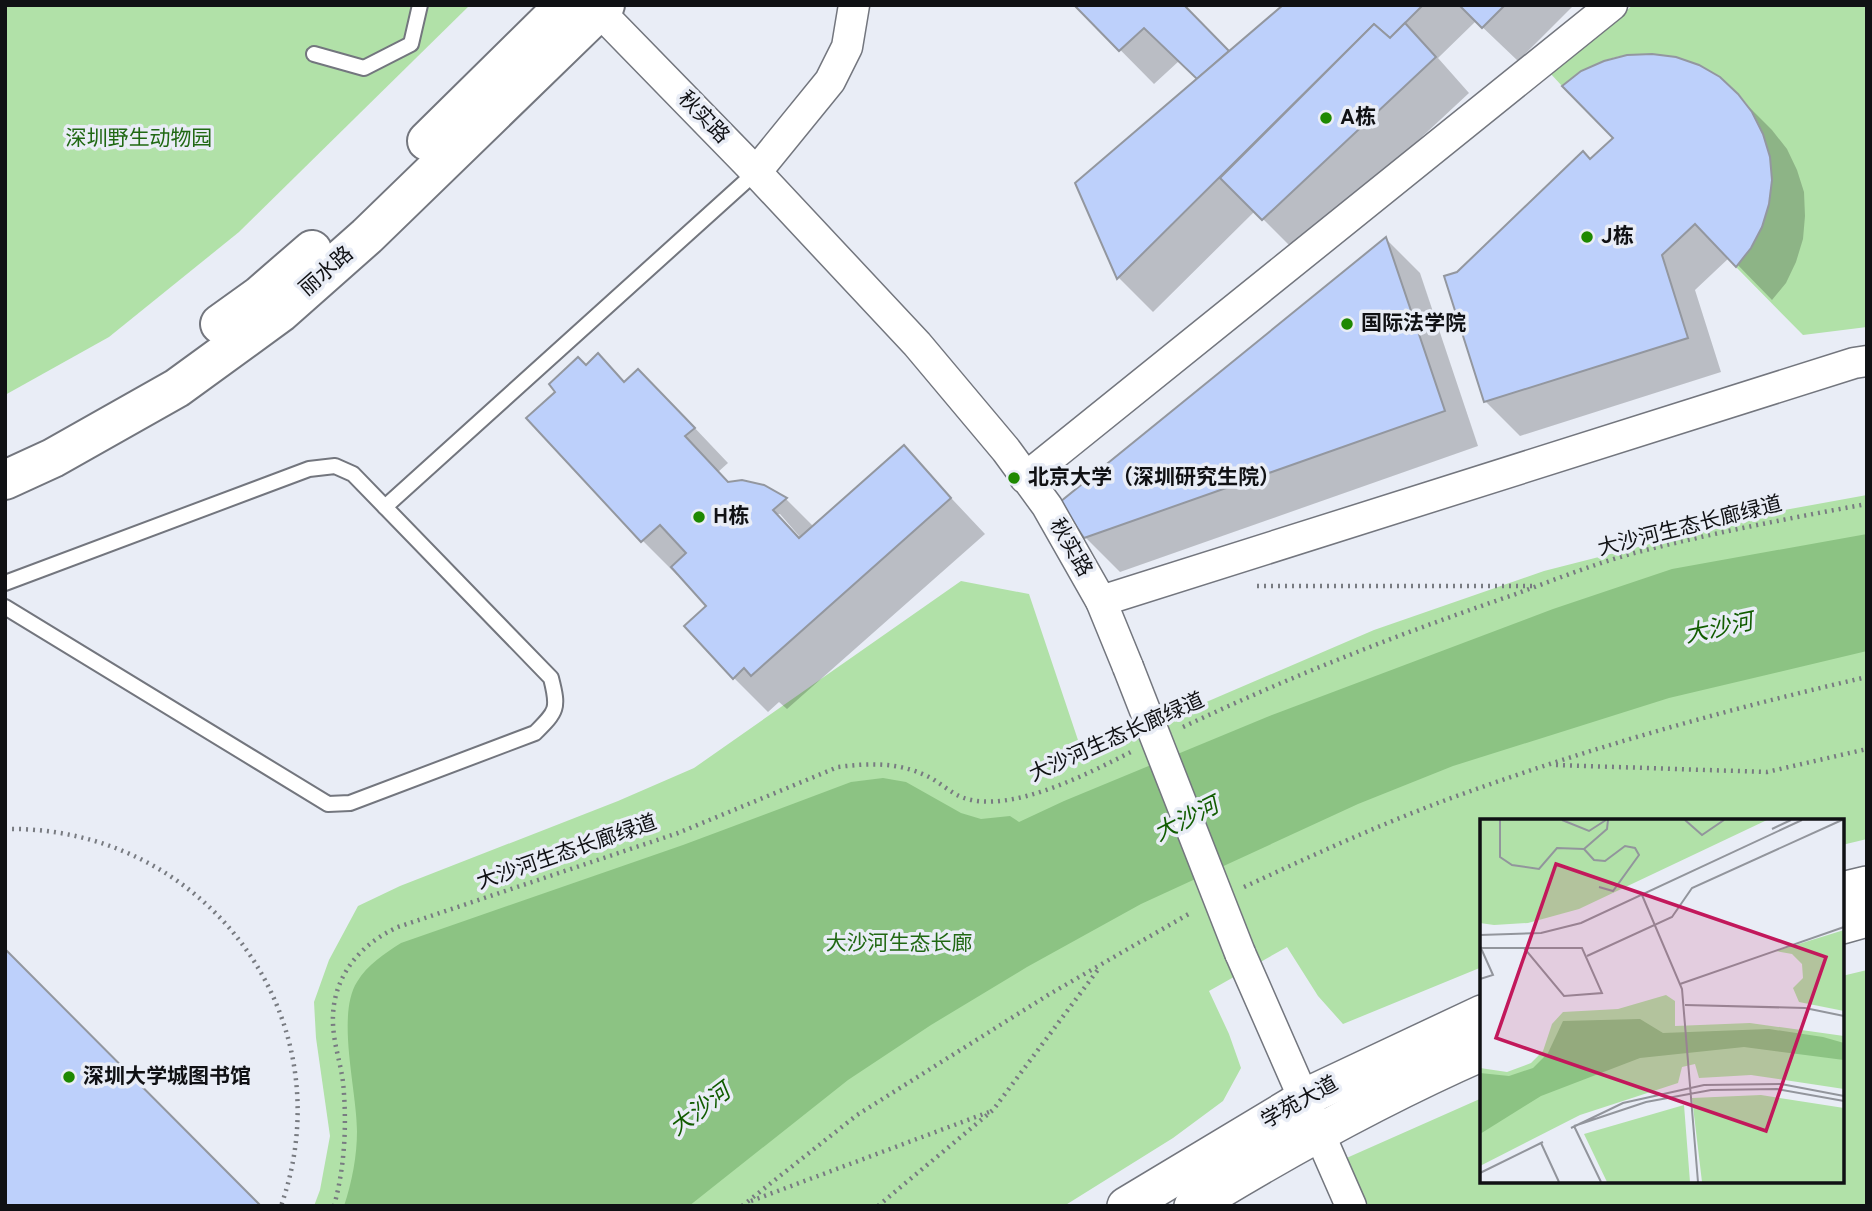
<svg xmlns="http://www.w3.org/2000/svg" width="1872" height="1211" font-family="Overpass,'Noto Sans SC',sans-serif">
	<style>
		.green { fill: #b1e1a8 }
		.water { fill: #8cc383 }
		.shadow { fill: #0003; fill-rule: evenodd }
		.building { fill: #bdd0fb; stroke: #93979f; stroke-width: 2 }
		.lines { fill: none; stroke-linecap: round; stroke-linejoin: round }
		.service-casing { stroke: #73767e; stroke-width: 18 }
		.minor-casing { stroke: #73767e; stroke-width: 33 }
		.tertiary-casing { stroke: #73767e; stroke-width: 40 }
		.secondary-casing { stroke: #73767e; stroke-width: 42 }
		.path { stroke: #787b81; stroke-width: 4.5; stroke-dasharray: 2 5; stroke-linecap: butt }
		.service { stroke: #fff; stroke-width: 14 }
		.minor { stroke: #fff; stroke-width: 30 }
		.tertiary { stroke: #fff; stroke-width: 37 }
		.secondary { stroke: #fff; stroke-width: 38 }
		.minor-bridge-casing { stroke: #73767e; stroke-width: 33; stroke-linecap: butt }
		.minor-bridge { stroke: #fff; stroke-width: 30 }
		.poi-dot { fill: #1e8901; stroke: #e9edf6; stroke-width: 2.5 }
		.labels { text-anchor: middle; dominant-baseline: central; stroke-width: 7; stroke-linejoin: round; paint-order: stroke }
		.street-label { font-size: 21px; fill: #101114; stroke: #e9edf6 }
		.poi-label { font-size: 21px; font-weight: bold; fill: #101114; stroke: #e9edf6; text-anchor: start }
		.park-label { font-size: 21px; fill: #206813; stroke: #e9edf6 }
		.water-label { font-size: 23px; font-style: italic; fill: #115c00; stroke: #e9edf6 }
		.inset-road { fill: none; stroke: #92959c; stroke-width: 2 }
		.view { fill: #c2185b; fill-opacity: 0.15; stroke: #c2185b; stroke-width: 3.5 }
		.inset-edge { fill: none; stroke: #101114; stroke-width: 3.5 }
	</style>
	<rect width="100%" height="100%" fill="#e9edf6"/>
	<g class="green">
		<polygon points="5,5 470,5 239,232 109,337 5,395"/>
		<path d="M1633,5H1867V327L1803,335L1736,267C1747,254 1756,242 1762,226C1783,175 1767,110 1720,78C1713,73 1704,70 1696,67C1667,53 1634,49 1603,61C1588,67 1575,76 1562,86L1550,73Z"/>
		<polygon points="1867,495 1867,839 1842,845 1842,821 1482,821 1482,967 1343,1024 1318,996 1287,947 1209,991 1229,1034 1241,1068 1223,1101 1173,1138 1064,1206 314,1206 320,1190 330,1136 316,1038 314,1002 329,960 358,906 400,886 618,801 694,768 961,581 1029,594 1083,755 1374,630 1544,571 1779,511"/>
		<polygon points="1867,970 1867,1206 1368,1206 1342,1160 1482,1098 1482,1181 1842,1181 1842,976"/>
	</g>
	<path class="water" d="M1867,534V651L1669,698L1453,766L1358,804L1141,904L1027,967L931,1025L848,1080L689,1206H344C352,1182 357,1156 357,1131C357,1091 336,1015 357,982C368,964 384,954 401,943L683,845L851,782L883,778L906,782L961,813L981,819L1010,816L1019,822L1064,801L1267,717L1553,609L1672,569Z"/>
	<g class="shadow">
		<polygon points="1076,5 1181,5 1229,54 1286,5 1574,5 1518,61 1476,21 1438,58 1469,93 1297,253 1255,211 1153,312 1119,278 1077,184 1198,80 1179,61 1154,84"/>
		<polygon points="1737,95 1772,130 1787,149 1797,170 1804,192 1805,216 1803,239 1796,262 1786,283 1772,300 1730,257 1695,290 1721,372 1520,436 1485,401 1590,161"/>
		<polygon points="1386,239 1420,273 1478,446 1120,572 1085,537"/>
		<path d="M586,367L673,405L728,463L718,472L729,484L763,487L786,499L814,527L904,448L985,534L787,709L779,702L768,712L734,678L708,606L679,573L677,575L643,541L529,418ZM775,514H780L806,544L803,546Z"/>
	</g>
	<g class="building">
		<polygon points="1074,5 1184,5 1229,51 1197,79 1144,28 1119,51"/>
		<polygon points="1283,5 1423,5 1390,38 1374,24 1117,279 1075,183"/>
		<polygon points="1459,5 1505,5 1482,28"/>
		<polygon points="1405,23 1436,57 1262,220 1220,178 1374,24 1390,38"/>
		<polygon points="1652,54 1676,57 1699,65 1720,77 1738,94 1752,112 1763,134 1770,157 1772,180 1769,204 1762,227 1751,248 1736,267 1695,224 1662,255 1688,338 1484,402 1444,276 1457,272 1583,151 1590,159 1613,138 1562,86 1581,71 1604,61 1627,55"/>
		<polygon points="1386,237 1445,411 1084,538 1060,502"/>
		<polygon points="598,353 624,382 638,369 695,428 685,436 728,482 742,480 764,485 787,498 773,510 799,538 904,445 951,498 751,676 744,668 733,679 684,626 706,606 671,567 686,553 660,525 641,542 526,418 555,392 549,384 578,357 586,365"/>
		<polygon points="5,949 261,1206 5,1206"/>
	</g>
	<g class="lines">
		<defs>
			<g id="service">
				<polyline points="314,54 364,68 411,44 420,5"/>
				<polyline points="385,507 756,172"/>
				<path d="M5,583L309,469L335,466L353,474L551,678C559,709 557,711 535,733L350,803L328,804L5,607"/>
			</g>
			<g id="minor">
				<polyline points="599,11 756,172 917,344 1006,450 1047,506 1101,601 1128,667"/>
				<polyline points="756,172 830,81 847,47 854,5"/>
				<polyline points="1025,478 1612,5"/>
				<polyline points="1101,601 1854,363 1867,361"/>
				<polyline points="1240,953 1351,1206"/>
			</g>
			<g id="tertiary">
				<polyline points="1842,891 1867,885"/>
				<polyline points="1842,925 1867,918"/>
				<polyline points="1126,1206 1314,1093 1482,1014"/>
				<path d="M1193,1206C1286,1149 1382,1096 1482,1052"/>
			</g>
			<g id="secondary">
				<polyline points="427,141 565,5"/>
				<polyline points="220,324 259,296 312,250"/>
				<polyline points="5,480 53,458 177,388 280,313 367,236 605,5"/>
			</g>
		</defs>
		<use href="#service" class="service-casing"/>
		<use href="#minor" class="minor-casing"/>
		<use href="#tertiary" class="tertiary-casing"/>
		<use href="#secondary" class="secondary-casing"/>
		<g class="path">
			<polyline points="1257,586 1532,586"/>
			<path d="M1183,727C1291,676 1399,634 1513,595C1554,580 1596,563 1638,552C1713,533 1790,518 1867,504"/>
			<polyline points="1556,765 1767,772 1867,749"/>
			<path d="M5,829C204,825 348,1016 281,1206"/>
			<path d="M1244,887C1313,855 1383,823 1454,797C1589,748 1727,709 1867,677"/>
			<polyline points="751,1201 989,1112"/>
			<path d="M334,1206C345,1166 347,1123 343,1082C341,1066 336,1051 334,1035C327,985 354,947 398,927L678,833L838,767C869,763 898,762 927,776C940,782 950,793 964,798C1011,814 1089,773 1131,752"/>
			<polyline points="742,1206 857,1115 1048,995 1192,912"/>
			<polyline points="878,1206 993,1110 1100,967"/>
		</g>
		<use href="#service" class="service"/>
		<use href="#minor" class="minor"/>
		<use href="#tertiary" class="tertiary"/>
		<use href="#secondary" class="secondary"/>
		<defs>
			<polyline id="minor-bridge" points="1128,667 1240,953"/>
		</defs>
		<use href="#minor-bridge" class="minor-bridge-casing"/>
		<use href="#minor-bridge" class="minor-bridge"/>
	</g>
	<g class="poi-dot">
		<circle cx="1326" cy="118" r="7"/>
		<circle cx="1587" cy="237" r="7"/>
		<circle cx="1347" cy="324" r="7"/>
		<circle cx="1014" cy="478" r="7"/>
		<circle cx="699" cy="517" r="7"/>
		<circle cx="69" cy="1077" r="7"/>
	</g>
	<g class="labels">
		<g class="street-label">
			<text transform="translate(703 118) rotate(46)">秋实路</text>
			<text transform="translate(327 272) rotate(-41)">丽水路</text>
			<text transform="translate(1690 527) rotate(-14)">大沙河生态长廊绿道</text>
			<text transform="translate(1070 548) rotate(60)">秋实路</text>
			<text transform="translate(1117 738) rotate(-24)">大沙河生态长廊绿道</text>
			<text transform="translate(567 853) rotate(-19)">大沙河生态长廊绿道</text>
			<text transform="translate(1300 1103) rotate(-29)">学苑大道</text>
		</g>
		<g class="poi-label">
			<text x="1340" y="118">A栋</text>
			<text x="1601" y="237">J栋</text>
			<text x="1361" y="324">国际法学院</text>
			<text x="1028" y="478">北京大学（深圳研究生院）</text>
			<text x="713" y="517">H栋</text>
			<text x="83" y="1077">深圳大学城图书馆</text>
		</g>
		<g class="park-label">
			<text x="139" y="139">深圳野生动物园</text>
			<text x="899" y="944">大沙河生态长廊</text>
		</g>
		<g class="water-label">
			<text transform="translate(1719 630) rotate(-12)">大沙河</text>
			<text transform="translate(1187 821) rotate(-27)">大沙河</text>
			<text transform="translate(701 1111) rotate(-37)">大沙河</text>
		</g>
	</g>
	<g transform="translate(1480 819)">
		<rect width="364" height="364" fill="#e9edf6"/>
		<path d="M0,1H287L99,90L48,104L14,106L0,104ZM364,111V192L319,183L313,169L323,159L322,145L312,135L296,132ZM186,176L195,182V207L270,204L364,217V270L271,256L219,259L215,245L202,248L198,264L100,296L0,347V249L27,253L51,244L63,232L72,205L83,193L138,190ZM281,276L364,289V363H222L212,279ZM204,286L210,363H127L104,315Z" fill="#b1e1a8"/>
		<path d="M160,200L183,214L289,210L343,218L364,224V241L264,228L160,239L61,277L0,315V254L29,257L53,249L68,234L83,202Z" fill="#8cc383"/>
		<path class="inset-road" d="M20,1V38L32,46L59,50L77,29L104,30L127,10L128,1M82,1L109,12L126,1M205,1L222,16L244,1M292,10L311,1M104,30L114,41L125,42L145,27L155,29L159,36L133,72L119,68M162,76L202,170L218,363M0,116L61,114L101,104L322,1M0,127L13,156L0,160M1,129H102L122,174L84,177L44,129M107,137L192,98L212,69L362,1M200,165L364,108M205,186L325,189L364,197M94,307L166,283L231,271L297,270L364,282M94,307L121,363M91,309L143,284L224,266L301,265L364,277M61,324L79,363M0,354L63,323"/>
		<path class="view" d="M76,45L346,138L286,312L16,219Z"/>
		<rect width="364" height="364" class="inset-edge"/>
	</g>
	<rect width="1872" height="1211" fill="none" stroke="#101114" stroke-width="14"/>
</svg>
